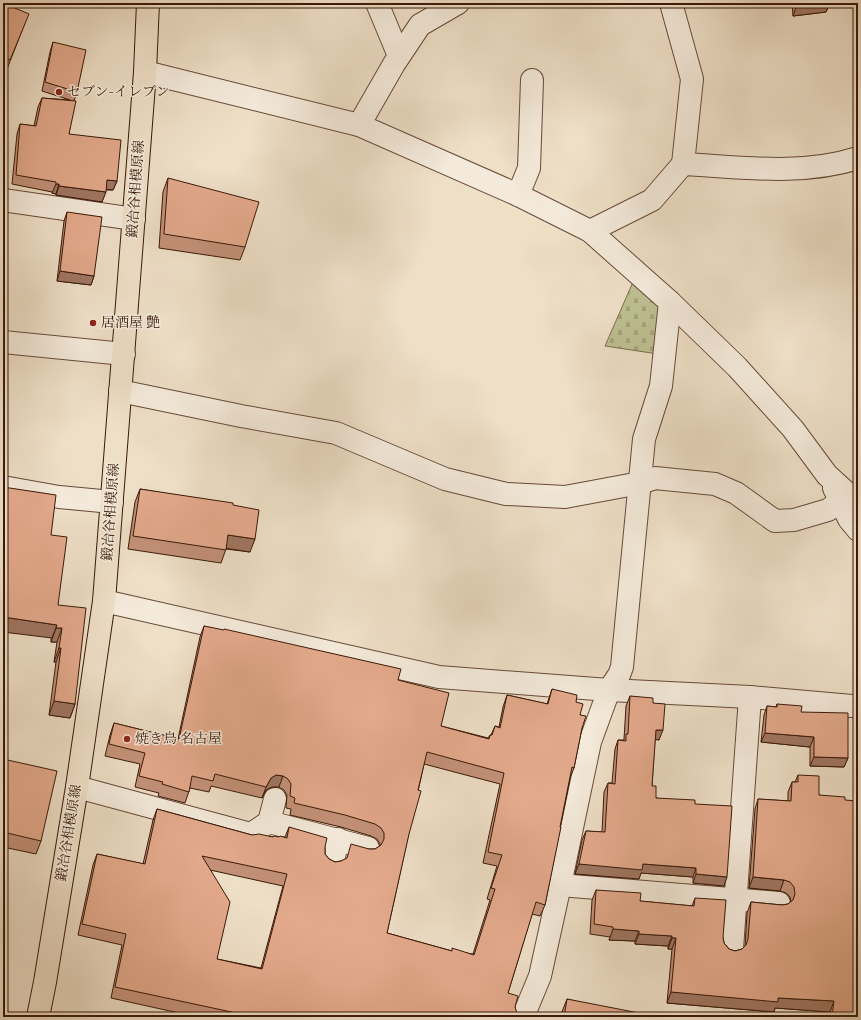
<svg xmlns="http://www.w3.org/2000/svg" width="861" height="1020" font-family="'Libre Bodoni','Noto Serif JP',serif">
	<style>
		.cemetery { fill: url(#cemetery-stones); stroke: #7c6c4d }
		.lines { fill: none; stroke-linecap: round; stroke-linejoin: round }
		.minor-casing { stroke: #674a38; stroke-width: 24 }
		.major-casing { stroke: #3a1908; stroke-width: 24 }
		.minor { stroke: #f4eadb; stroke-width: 22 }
		.major { stroke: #eedfc7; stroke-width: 22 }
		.wall { fill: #c39178; stroke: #3a1908; fill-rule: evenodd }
		.shaded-wall { fill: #9f7661; stroke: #3a1908 }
		.building { fill: #e3a98b; stroke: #3a1908; fill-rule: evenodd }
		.poi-dot { fill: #8f2418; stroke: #f4eadb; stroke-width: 1.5 }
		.labels { text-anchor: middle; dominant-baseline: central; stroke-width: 3; stroke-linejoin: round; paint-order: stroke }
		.poi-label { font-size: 14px; fill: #3a1908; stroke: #f4eadb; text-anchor: start }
		.street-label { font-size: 14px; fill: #3a1908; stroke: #f4eadb }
	</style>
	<defs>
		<pattern id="cemetery-stones" width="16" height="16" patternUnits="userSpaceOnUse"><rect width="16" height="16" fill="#bec092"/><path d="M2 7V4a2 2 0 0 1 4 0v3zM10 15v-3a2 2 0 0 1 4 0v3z" fill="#a4a47c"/></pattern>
	</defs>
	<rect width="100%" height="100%" fill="#eedfc7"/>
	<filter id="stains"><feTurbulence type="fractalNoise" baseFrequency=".005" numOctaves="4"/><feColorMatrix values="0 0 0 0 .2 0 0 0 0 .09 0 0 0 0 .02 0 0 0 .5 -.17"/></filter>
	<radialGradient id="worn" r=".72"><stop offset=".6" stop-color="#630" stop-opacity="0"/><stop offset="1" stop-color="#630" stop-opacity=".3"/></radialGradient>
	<polygon class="cemetery" points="633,282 660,301 658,354 605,346"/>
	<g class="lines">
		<defs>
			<g id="minor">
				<polyline points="377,3 399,56"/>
				<polyline points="671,3 692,79 683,164"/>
				<polyline points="145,72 359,125 518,195 590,231 670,302 737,367 793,429 827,475 858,503"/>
				<polyline points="359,125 394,64 420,25 458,3"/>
				<polyline points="518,195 529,168 532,80"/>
				<polyline points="3,200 134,219"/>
				<path d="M590,231L652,200L683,164C741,167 802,176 858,158"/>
				<polyline points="3,342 124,354"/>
				<polyline points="120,391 241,416 336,433 445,479 506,494 565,497 640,483 655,478 715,484 736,493 775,521 794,520 828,510 840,501"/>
				<polyline points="3,487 59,497 112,502"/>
				<polyline points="834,488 849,519 858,530"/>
				<polyline points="104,601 439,677 609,690 750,697 852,706 858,705"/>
				<polyline points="77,787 251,834 269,822 368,848"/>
				<polyline points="269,822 275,799"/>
				<polyline points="333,861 338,839"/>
				<polyline points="560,885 779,903"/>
				<polyline points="732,949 750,697"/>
				<polyline points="523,1017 540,976 560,885 590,742 609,690 619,675 622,667 644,439 661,386 670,302"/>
			</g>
			<polyline id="major" points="38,1017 45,982 77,787 104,601 145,72 148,3"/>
		</defs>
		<use href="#minor" class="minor-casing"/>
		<use href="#major" class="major-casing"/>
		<use href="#minor" class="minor"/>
		<use href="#major" class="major"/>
	</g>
	<g class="wall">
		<polygon points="3,3 25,23 7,69 3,67"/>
		<polygon points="792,3 830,3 826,12 793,16"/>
		<polygon points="53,42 77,92 74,101 69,134 117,181 113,190 106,190 102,202 56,195 56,194 52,193 52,192 12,184 17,134 20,124 34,126 38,107 42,98 70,100 42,91 50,52"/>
		<polygon points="168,178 245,247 240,260 159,248 163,192"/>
		<polygon points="67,212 94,276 91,285 57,281 64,221"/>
		<polygon points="140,489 233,505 250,552 226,549 221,563 128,549 135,502"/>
		<polygon points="51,535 58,605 75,704 70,718 49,715 56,662 54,662 57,642 51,642"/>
		<path d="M204,626L398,680L441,726L488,738L490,735H491L495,726L499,727L503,707L507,695L547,704L552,689L576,702L580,715L582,728L574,768L570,778L545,905L540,916L532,914L508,993L515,1007L516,1017H197L111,998L122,945L78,935L93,865L97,854L143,864L153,820L157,809L252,835L273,837H285L289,827L325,847V854L329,859L335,862L341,861L369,849H375L380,846V844L377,839L371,836L341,827L290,815L291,809L286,808L287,795L284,790L279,787H272L266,790L262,798L211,786L209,792L190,788L185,803L158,796L159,793L135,787L140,764L105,756L110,735L114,723L178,739L200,637ZM424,764L500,784L483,863L497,866L487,899L490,900L473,954L452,951L387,933ZM210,870L283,886L261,968L217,959Z"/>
		<polygon points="630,696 653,703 659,740 655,739 652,786 656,798 695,804 724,886 693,883 693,877 641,873 639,879 575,874 582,840 586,831 602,832 604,792 608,783 612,783 615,749 618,740 624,740 624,739 626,706"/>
		<polygon points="777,704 801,712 848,758 844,767 810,766 810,747 761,742 764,715 767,706 776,707"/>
		<polygon points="3,759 41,841 36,854 3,847"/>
		<polygon points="798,775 819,795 845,800 858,1017 830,1017 830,1012 775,1008 774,1012 667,1003 672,949 668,949 668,946 635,944 635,941 609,940 610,937 590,934 592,900 596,890 640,901 692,906 695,898 723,937 724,943 729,949 735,951 742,949 745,947 747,913 751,902 782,905 788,904 791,901 790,897 786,893 780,891 749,888 755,809 758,799 788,801 788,792 792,782 795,782"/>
		<polygon points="567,999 639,1017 560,1017"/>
	</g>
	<g class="shaded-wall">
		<polygon points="830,3 826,12 793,16 796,7"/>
		<polygon points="107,180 117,181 113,190 104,189"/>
		<polygon points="56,184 59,184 56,194 52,193"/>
		<polygon points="59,186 106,192 102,202 56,195"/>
		<polygon points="60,271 94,276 91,285 57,281"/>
		<polygon points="228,535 255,539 250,552 224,548"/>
		<polygon points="3,617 57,625 52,638 3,632"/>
		<polygon points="56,628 62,628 57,642 51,642"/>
		<polygon points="59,648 61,648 56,662 54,662"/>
		<polygon points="54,701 75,704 70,718 49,715"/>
		<polygon points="656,730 663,730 659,740 652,739"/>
		<polygon points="765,733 814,737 810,747 761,742"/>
		<polygon points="814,757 848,758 844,767 810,766"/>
		<polygon points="276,775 283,776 279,787 272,787 266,790 262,798 266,787 271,778"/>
		<polygon points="579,864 643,864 696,868 693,877 641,873 639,879 575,874"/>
		<polygon points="696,874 727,877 724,886 693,883"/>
		<polygon points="753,877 784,880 780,891 749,888"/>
		<polygon points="613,929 639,931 635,941 609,940"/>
		<polygon points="639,934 672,936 668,946 635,944"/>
		<polygon points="672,938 676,938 672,949 668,949"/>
		<polygon points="671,992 778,998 834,1001 830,1012 775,1008 774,1012 667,1003"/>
	</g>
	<g class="building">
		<polygon points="3,3 29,14 10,60 3,57"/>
		<polygon points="796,3 830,3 796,7"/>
		<polygon points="53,42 86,50 77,92 45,82"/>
		<polygon points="42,98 76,101 69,134 121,140 117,181 107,180 106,192 59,186 59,184 56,184 56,182 16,175 20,124 36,126"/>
		<polygon points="168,178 259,202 245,247 164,234"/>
		<polygon points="67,212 102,217 94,276 60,271"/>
		<polygon points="3,487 56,495 51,535 67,537 58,605 86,608 75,704 54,701 61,648 59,648 62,628 56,628 57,625 3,617"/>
		<polygon points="140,489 233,503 233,505 259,510 255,539 228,535 226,550 133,536"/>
		<path d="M204,626L224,630V629L401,669L398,680L449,693L441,726L489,739L490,735H492L495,726L500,728L507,695L548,704L552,689L577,695L576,702L583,704L580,715L586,716L582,728L574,768L572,767L560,827H561L545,905L536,902L508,993L518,996L515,1007L517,1013L516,1017H236V1013L115,987L126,934L82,924L97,854L145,864L157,809L252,835L259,834L273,837L274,836L279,837L280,836L287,838L289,827L327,838L325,847V854L329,859L335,862L341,861L347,858L351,844L369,849H375L381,845L384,839V833L381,828L375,824L345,815L294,803L295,798L290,796L291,784L288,779L283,776L276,775L271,778L266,787L215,774L213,781L192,776L189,792L162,784L163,782L139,776L145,753L109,744L114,723L179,739ZM427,752L504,773L488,852L502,855L491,888L495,889L474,955L452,948V951L387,933L409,834L421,791L418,790ZM202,856L287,874L262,969L217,959L230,902Z"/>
		<polygon points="630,696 653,698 653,703 665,704 663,730 656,730 652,786 656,786 656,798 695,800 695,804 732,806 727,877 696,874 696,868 643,864 642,870 579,864 586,831 605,832 608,783 615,784 618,740 626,741 626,734 628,734"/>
		<polygon points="777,704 802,706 801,712 848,713 848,758 814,757 814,737 765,733 767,706 777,707"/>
		<polygon points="3,759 57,771 41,841 3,832"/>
		<polygon points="798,775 819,776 819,795 845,797 845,800 858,801 858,1017 832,1017 834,1001 778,998 778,1002 671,992 676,938 672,938 672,936 639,934 639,931 613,929 613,927 594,924 596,890 641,893 640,901 694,906 695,898 726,900 723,937 724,943 729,949 735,951 742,949 746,945 748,939 751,902 782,905 788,904 793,900 795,894 794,887 790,882 784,880 753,877 758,799 791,801 792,782 798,782"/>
		<polygon points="567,999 639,1013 639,1017 564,1017"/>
	</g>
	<g class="poi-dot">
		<circle cx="59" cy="92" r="4"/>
		<circle cx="93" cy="323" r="4"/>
		<circle cx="127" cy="739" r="4"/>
	</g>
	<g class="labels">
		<g class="poi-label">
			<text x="67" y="92">セブン-イレブン</text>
			<text x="101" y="323">居酒屋 艶</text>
			<text x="135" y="739">焼き鳥 名古屋</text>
		</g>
		<g class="street-label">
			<text transform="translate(136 189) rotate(-86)">鍛冶谷相模原線</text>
			<text transform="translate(111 512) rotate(-86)">鍛冶谷相模原線</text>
			<text transform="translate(69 833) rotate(-81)">鍛冶谷相模原線</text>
		</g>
	</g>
	<rect width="861" height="1020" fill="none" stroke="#eedfc7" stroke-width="16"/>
	<rect x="4" y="4" width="853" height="1012" fill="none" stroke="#3a1908" stroke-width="2"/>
	<rect x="8" y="8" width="845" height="1004" fill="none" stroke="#3a1908"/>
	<rect width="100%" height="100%" filter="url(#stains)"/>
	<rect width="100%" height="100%" fill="url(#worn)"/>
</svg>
